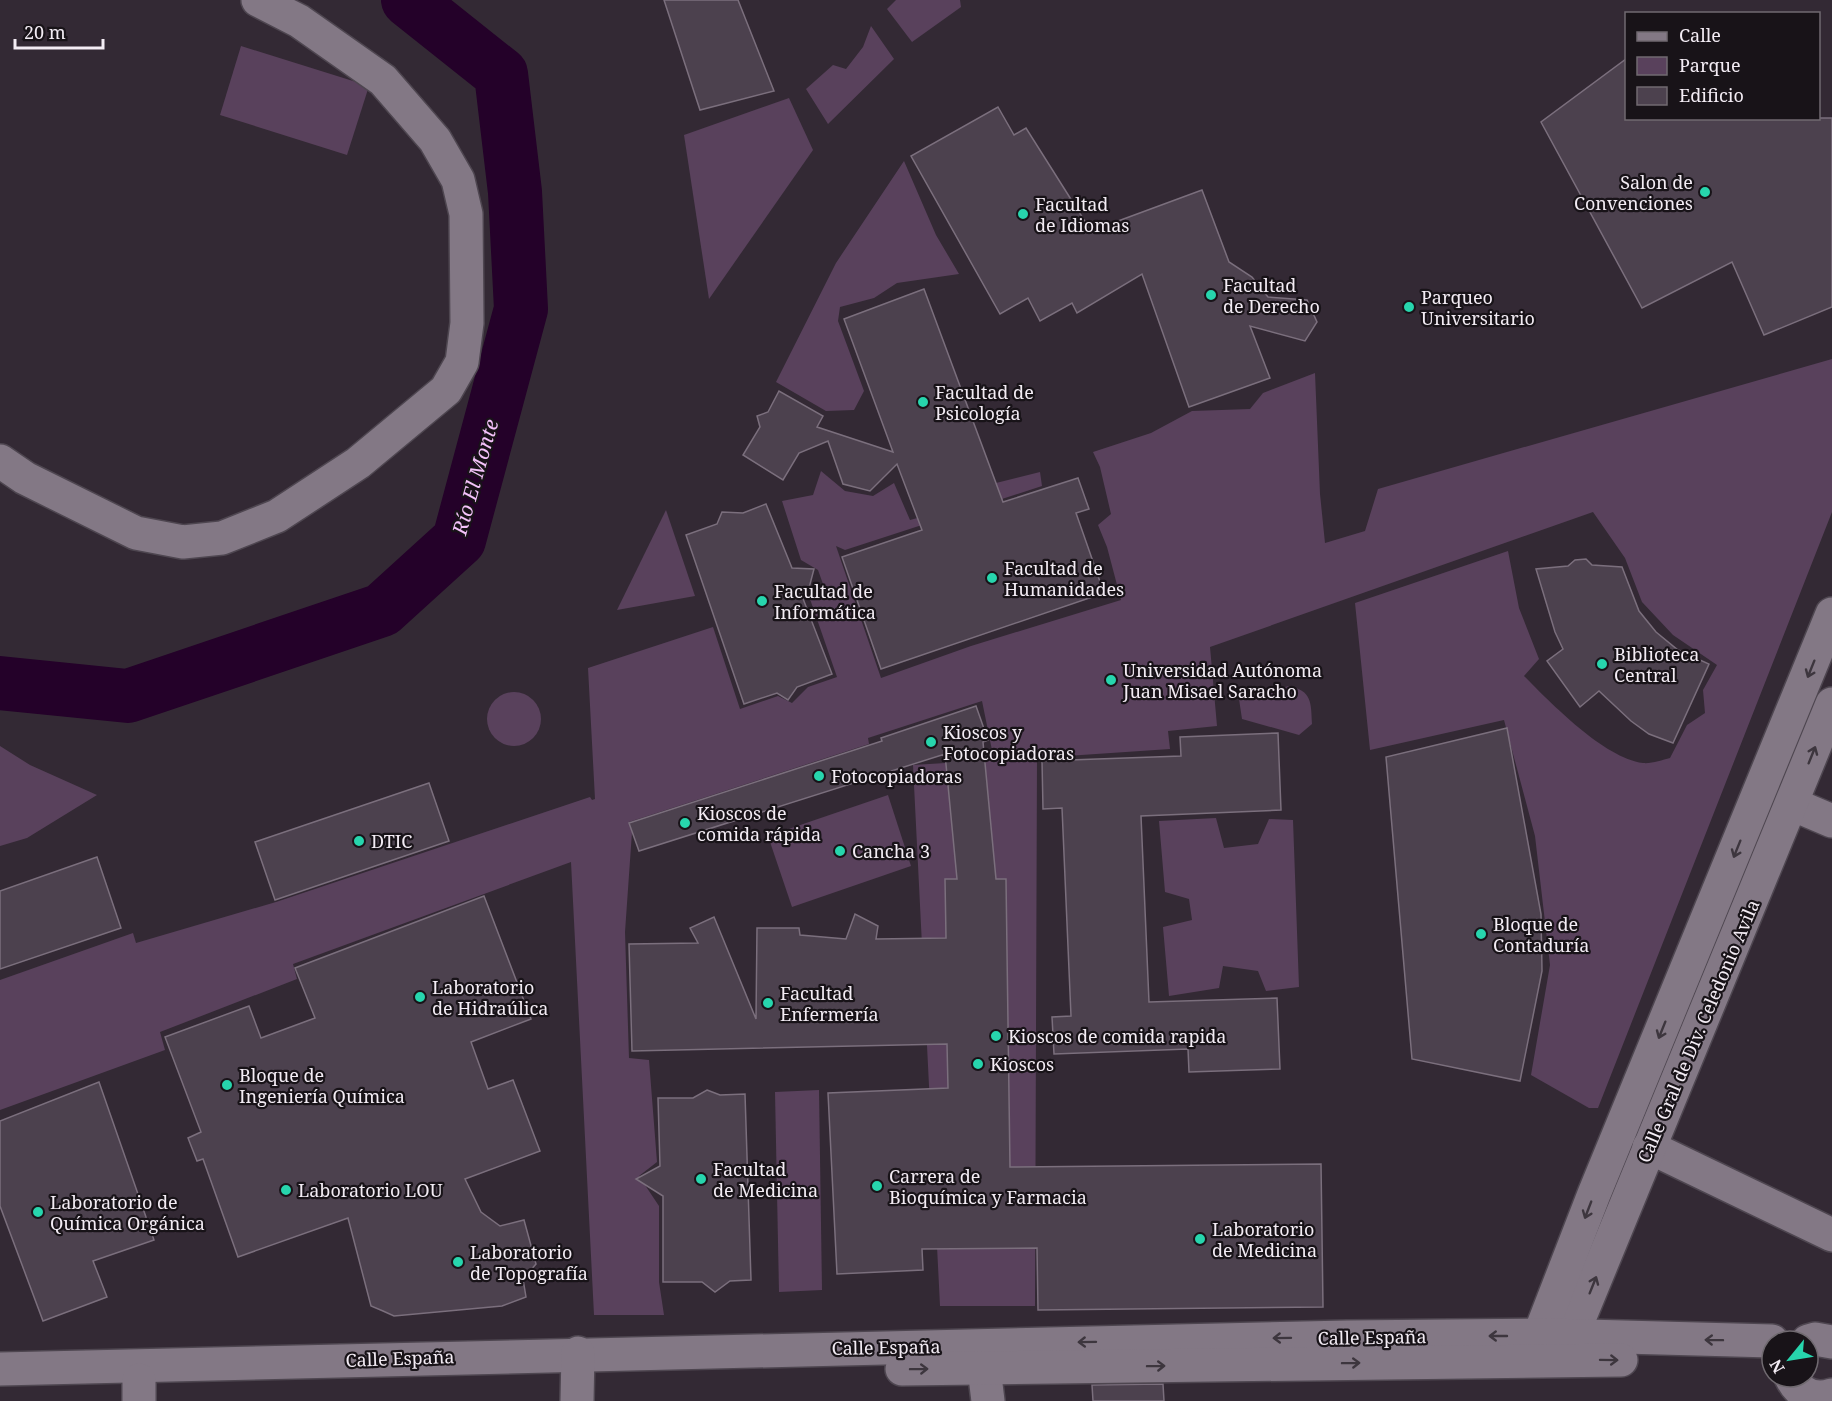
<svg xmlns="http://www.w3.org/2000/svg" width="1832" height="1401" font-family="'Noto Serif',serif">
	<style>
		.green { fill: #59415c }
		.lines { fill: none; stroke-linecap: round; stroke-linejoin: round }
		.river { stroke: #240129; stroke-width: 54 }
		.building { fill: #4c414e; stroke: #7b6f7d; stroke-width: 1.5 }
		.minor-casing { stroke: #4e4650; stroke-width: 36 }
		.tertiary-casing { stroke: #4e4650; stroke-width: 36 }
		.minor { stroke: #837885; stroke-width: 33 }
		.tertiary { stroke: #837885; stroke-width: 33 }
		.oneway { stroke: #3d363e }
		.poi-dot { fill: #27d5ad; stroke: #181318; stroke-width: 2 }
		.labels { text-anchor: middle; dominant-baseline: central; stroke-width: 4.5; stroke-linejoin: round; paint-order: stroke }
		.poi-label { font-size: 18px; fill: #f3ecf4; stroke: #181318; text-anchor: start }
		.street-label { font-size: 18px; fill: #f3ecf4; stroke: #181318 }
		.water-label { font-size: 20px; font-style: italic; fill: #f4c2fa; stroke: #181318 }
	</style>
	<rect width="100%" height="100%" fill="#332934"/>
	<g class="green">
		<polygon points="896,0 960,0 961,7 912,42 887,9"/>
		<polygon points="871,26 894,59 828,124 806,89 833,65 846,69 863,47"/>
		<polygon points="241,46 369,86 347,155 220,115"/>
		<polygon points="789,98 813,150 709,299 684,135"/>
		<polygon points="904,161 936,235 959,274 897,283 874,298 840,307 838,321 864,391 854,410 826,411 776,382 836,263"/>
		<path d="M1832,359V512L1598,1108H1589L1531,1075L1550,965L1535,836L1504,720L1370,750L1355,603L1508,551L1519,608L1539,659L1524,676C1551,703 1604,758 1643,763C1651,764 1662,760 1670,758L1687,725L1705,713L1703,690L1717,665L1673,635L1642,602L1625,558L1593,512L1210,647L1217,726L1168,731L1170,749L1037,758L1035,1306H940L913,765L994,760L982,701L868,738L869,744L629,822L632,832L625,932L629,1058L649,1060L657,1162L639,1176L659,1206V1282L664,1315H594L571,862L293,964L297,979L160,1032L165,1050L0,1110V980L133,933L136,943L276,902L590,797L592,800L595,799L588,668L713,627L740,709L778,696L792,703L808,687L837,677L810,599L823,584L818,570L801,560L782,501L813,495L821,471L845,491L873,496L894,483L910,520L943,511L976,488L1040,472L1042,486L845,550L836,546L881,678L971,646L1121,600L1107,547L1098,525L1111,514L1100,467L1093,452L1151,433L1192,411L1250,409L1263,393L1315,373L1320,494L1325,543L1365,531L1378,489Z"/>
		<polygon points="666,510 695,596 617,610"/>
		<path d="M1289,686C1312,691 1311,702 1312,724L1299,735L1242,719L1239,699Z"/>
		<circle cx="514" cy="719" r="27"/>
		<polygon points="0,746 30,765 97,795 27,838 0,846"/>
		<polygon points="888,795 911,866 792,907 768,836"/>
		<polygon points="1216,818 1224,848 1258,844 1269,819 1293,820 1299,987 1266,991 1258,971 1223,966 1219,988 1169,996 1163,927 1192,920 1189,899 1165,892 1159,821"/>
		<polygon points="819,1090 822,1290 779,1292 775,1092"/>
	</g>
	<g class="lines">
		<polyline class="river" points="0,683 128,696 382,610 459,540 521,309 515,192 501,74 408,0"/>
	</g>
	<g class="building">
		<polygon points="664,0 738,0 774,91 700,110"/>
		<polygon points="1626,59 1626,118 1832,118 1832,307 1764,335 1732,262 1642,308 1541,122"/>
		<polygon points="998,107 1014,135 1026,128 1091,231 1202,190 1229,262 1252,277 1268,297 1307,300 1317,322 1305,341 1250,326 1270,378 1189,407 1142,274 1077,313 1072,303 1040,321 1028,298 1000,314 911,156"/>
		<polygon points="924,289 1003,502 1078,478 1089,509 1076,513 1104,593 881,669 842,557 922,530 897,464 870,491 843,484 828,441 799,453 783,480 743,455 760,427 757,416 768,412 779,391 823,416 817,427 893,452 844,319"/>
		<polygon points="766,504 792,568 814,569 809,588 802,596 832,674 797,687 788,700 777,693 744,704 686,535 717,524 722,512 743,513"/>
		<polygon points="1586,559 1592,565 1622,567 1639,611 1656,632 1678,650 1709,664 1673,743 1649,734 1631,721 1599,691 1580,707 1547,661 1563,649 1555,632 1536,569 1568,566 1575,560"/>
		<polygon points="976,706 988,740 983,742 996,879 1006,879 1010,1167 1321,1164 1323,1307 1038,1310 1037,1248 922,1249 923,1270 837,1274 828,1093 948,1088 947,1044 632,1051 629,944 698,943 690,928 714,917 756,1019 757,928 799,928 800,935 846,939 855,914 878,926 876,939 946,938 945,879 957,879 945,754 639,851 629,823 882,741 881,738"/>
		<polygon points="1507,728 1541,914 1542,971 1520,1081 1412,1059 1386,757"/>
		<polygon points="1278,733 1281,810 1141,816 1149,1002 1277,998 1280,1069 1189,1072 1188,1049 1054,1054 1052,1017 1071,1016 1062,808 1043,809 1042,761 1181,756 1180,737"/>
		<polygon points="429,783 449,841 275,900 255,842"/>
		<polygon points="97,857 121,928 0,969 0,891"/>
		<polygon points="484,896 531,1019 471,1042 488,1089 513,1080 540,1151 465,1179 481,1212 500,1226 524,1220 536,1264 523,1279 526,1297 502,1306 394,1316 383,1311 371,1306 348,1218 238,1257 203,1159 197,1161 188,1138 201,1132 165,1037 249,1006 261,1038 315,1018 295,968"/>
		<polygon points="99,1082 154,1240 93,1261 107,1297 43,1321 0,1206 0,1121"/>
		<polygon points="707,1090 720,1095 745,1094 751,1280 730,1281 715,1292 702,1282 663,1282 663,1196 636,1179 660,1166 658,1098 693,1098"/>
		<polygon points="1163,1384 1164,1401 1093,1401 1092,1385"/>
	</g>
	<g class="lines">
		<defs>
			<g id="minor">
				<polyline points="0,461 25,478 136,533 183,542 222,538 277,516 358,463 446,390 462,362 467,323 466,214 458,180 435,140 383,80 299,21 258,0"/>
				<polyline points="1792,804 1832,821"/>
				<polyline points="1649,1147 1832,1235"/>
				<polyline points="1569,1355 1572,1336 1832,704"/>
				<polyline points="1535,1356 1539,1336 1594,1194 1832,614"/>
				<polyline points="984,1368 988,1401"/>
				<polyline points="0,1369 1347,1337 1549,1335 1772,1341"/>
				<polyline points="902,1369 1621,1360"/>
				<polyline points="139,1380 139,1401"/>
				<polyline points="577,1401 578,1353"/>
			</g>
			<g id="tertiary">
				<polyline points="1808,1341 1815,1339 1832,1342"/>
				<path d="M1791,1377C1799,1394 1814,1401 1832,1395"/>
			</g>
		</defs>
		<use href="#minor" class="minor-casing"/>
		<use href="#tertiary" class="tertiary-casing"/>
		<use href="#minor" class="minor"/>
		<use href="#tertiary" class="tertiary"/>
	</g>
	<defs><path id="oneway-shaft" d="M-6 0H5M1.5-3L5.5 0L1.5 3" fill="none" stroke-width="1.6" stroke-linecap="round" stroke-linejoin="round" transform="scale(1.5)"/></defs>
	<g class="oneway">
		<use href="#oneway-shaft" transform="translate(1811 669) rotate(112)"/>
		<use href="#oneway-shaft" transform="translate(1812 755) rotate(-68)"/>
		<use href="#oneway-shaft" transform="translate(1737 849) rotate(112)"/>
		<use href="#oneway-shaft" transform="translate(1662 1030) rotate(112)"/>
		<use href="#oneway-shaft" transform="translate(1588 1210) rotate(111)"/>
		<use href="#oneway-shaft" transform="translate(1593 1285) rotate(-68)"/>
		<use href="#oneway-shaft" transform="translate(1498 1336) rotate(180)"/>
		<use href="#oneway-shaft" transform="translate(1282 1338) rotate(179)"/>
		<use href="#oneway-shaft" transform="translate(1714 1340) rotate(-179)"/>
		<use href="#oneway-shaft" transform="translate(1087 1342) rotate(179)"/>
		<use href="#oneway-shaft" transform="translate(1609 1360) rotate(1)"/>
		<use href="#oneway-shaft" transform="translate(1351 1363) rotate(-1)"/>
		<use href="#oneway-shaft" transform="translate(1156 1366) rotate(-1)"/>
		<use href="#oneway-shaft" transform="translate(919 1369) rotate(-1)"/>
	</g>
	<g class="poi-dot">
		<circle cx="1705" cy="192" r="6"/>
		<circle cx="1023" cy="214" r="6"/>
		<circle cx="1211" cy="295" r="6"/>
		<circle cx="1409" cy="307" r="6"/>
		<circle cx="923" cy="402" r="6"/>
		<circle cx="992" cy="578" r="6"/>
		<circle cx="762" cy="601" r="6"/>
		<circle cx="1602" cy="664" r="6"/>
		<circle cx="1111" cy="680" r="6"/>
		<circle cx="931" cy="742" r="6"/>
		<circle cx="819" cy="776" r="6"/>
		<circle cx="685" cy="823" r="6"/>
		<circle cx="359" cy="841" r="6"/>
		<circle cx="840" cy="851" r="6"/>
		<circle cx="1481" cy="934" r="6"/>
		<circle cx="420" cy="997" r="6"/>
		<circle cx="768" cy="1003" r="6"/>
		<circle cx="996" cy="1036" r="6"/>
		<circle cx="978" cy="1064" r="6"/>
		<circle cx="227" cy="1085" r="6"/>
		<circle cx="701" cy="1179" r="6"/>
		<circle cx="877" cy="1186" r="6"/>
		<circle cx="286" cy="1190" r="6"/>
		<circle cx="38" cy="1212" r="6"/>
		<circle cx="1200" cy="1239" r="6"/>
		<circle cx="458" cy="1262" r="6"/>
	</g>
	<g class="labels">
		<g class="poi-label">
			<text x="1693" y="182" text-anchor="end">Salon de<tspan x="1693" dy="21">Convenciones</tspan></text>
			<text x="1035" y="204">Facultad<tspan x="1035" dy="21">de Idiomas</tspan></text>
			<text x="1223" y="285">Facultad<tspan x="1223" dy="21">de Derecho</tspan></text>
			<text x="1421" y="297">Parqueo<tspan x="1421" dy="21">Universitario</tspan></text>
			<text x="935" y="392">Facultad de<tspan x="935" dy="21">Psicología</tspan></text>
			<text x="1004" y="568">Facultad de<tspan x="1004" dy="21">Humanidades</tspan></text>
			<text x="774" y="591">Facultad de<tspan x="774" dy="21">Informática</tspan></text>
			<text x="1614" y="654">Biblioteca<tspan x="1614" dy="21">Central</tspan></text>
			<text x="1123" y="670">Universidad Autónoma<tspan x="1123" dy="21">Juan Misael Saracho</tspan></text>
			<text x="943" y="732">Kioscos y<tspan x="943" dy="21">Fotocopiadoras</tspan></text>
			<text x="831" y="776">Fotocopiadoras</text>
			<text x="697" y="813">Kioscos de<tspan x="697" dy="21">comida rápida</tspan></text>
			<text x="371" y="841">DTIC</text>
			<text x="852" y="851">Cancha 3</text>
			<text x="1493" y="924">Bloque de<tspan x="1493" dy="21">Contaduría</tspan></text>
			<text x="432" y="987">Laboratorio<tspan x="432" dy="21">de Hidraúlica</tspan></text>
			<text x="780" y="993">Facultad<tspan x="780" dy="21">Enfermería</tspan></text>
			<text x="1008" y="1036">Kioscos de comida rapida</text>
			<text x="990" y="1064">Kioscos</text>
			<text x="239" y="1075">Bloque de<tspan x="239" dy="21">Ingeniería Química</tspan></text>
			<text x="713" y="1169">Facultad<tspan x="713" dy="21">de Medicina</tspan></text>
			<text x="889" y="1176">Carrera de<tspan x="889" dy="21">Bioquímica y Farmacia</tspan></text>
			<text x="298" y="1190">Laboratorio LOU</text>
			<text x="50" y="1202">Laboratorio de<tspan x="50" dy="21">Química Orgánica</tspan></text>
			<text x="1212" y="1229">Laboratorio<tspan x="1212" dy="21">de Medicina</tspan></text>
			<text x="470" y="1252">Laboratorio<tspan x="470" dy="21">de Topografía</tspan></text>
		</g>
		<g class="street-label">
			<text transform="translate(1698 1031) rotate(-67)">Calle Gral de Div. Celedonio Avila</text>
			<text transform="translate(1372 1337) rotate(-1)">Calle España</text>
			<text transform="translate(886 1347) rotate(-1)">Calle España</text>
			<text transform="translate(400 1358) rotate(-2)">Calle España</text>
		</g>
		<g class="water-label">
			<text transform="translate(475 477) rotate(-74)">Río El Monte</text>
		</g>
	</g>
	<rect x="1625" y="12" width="195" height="108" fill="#181318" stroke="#706a70" stroke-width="1.5"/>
	<rect x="1637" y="32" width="30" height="9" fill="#837885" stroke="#706a70" stroke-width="1.5"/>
	<text x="1679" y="42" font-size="18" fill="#f3ecf4">Calle</text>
	<rect x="1637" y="57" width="30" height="18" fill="#59415c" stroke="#706a70" stroke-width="1.5"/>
	<text x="1679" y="72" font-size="18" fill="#f3ecf4">Parque</text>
	<rect x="1637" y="87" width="30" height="18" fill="#4c414e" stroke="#706a70" stroke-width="1.5"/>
	<text x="1679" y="102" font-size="18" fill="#f3ecf4">Edificio</text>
	<g transform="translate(1790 1359) rotate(240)"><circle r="28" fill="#181318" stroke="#706a70" stroke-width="1.5"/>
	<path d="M0-4.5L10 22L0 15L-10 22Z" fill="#27d5ad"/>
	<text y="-9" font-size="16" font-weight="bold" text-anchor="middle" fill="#f3ecf4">N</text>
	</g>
	<path d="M15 39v9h88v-9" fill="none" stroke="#f3ecf4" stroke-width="3"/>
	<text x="24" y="39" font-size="18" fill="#f3ecf4" stroke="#181318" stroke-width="4.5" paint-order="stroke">20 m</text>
</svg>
